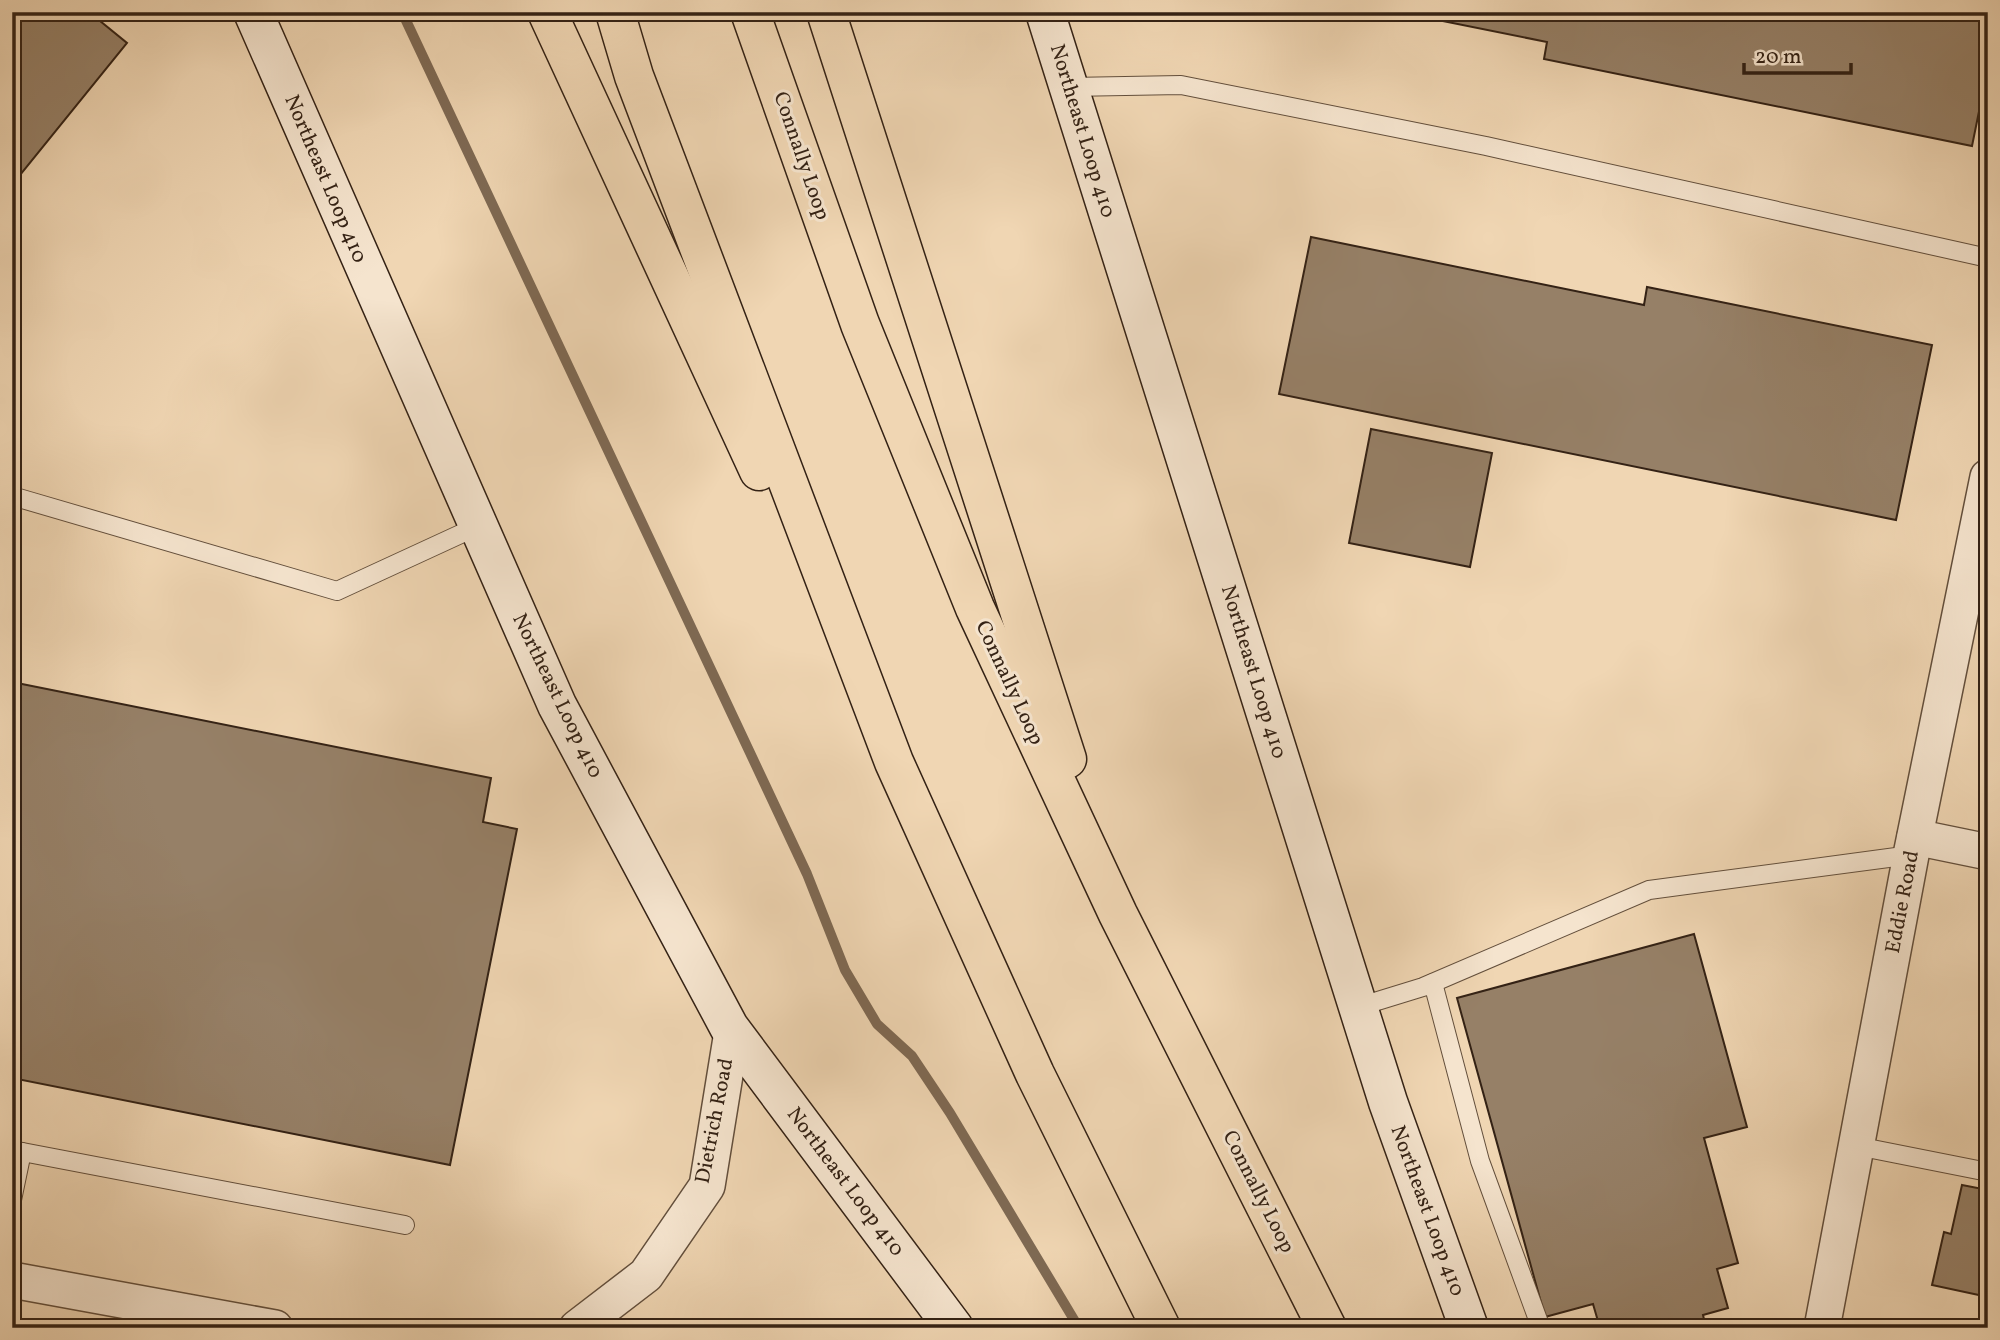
<svg xmlns="http://www.w3.org/2000/svg" width="2000" height="1340" font-family="Vollkorn,serif">
	<style>
		.lines { fill: none; stroke-linecap: round; stroke-linejoin: round }
		.stream { stroke: #7e6953; stroke-width: 10 }
		.building { fill: #968067; stroke: #342215; stroke-width: 2 }
		.service-casing { stroke: #634f3c; stroke-width: 20 }
		.minor-casing { stroke: #634f3c; stroke-width: 38 }
		.secondary-casing { stroke: #342215; stroke-width: 41 }
		.motorway-casing { stroke: #342215; stroke-width: 41 }
		.service { stroke: #f5e4ce; stroke-width: 18 }
		.minor { stroke: #f5e4ce; stroke-width: 35 }
		.secondary { stroke: #f5e4ce; stroke-width: 38 }
		.motorway { stroke: #f0d6b3; stroke-width: 38 }
		.labels { text-anchor: middle; dominant-baseline: central; stroke-width: 6; stroke-linejoin: round; paint-order: stroke }
		.street-label { font-size: 21px; fill: #342215; stroke: #f5e4ce }
	</style>
	<rect width="100%" height="100%" fill="#f0d6b3"/>
	<filter id="stains"><feTurbulence type="fractalNoise" baseFrequency=".00286" numOctaves="4"/><feColorMatrix values="0 0 0 0 .2 0 0 0 0 .09 0 0 0 0 .02 0 0 0 .5 -.17"/></filter>
	<radialGradient id="worn" r=".72"><stop offset=".6" stop-color="#630" stop-opacity="0"/><stop offset="1" stop-color="#630" stop-opacity=".3"/></radialGradient>
	<g class="lines">
		<polyline class="stream" points="402,12 807,874 845,970 877,1024 912,1056 950,1113 1079,1328"/>
	</g>
	<g class="building">
		<polygon points="12,12 89,12 127,43 12,185"/>
		<polygon points="1398,12 1988,12 1988,67 1972,146 1544,59 1547,42"/>
		<polygon points="1311,237 1644,305 1647,287 1932,345 1896,520 1279,394"/>
		<polygon points="1371,429 1492,453 1470,567 1349,543"/>
		<polygon points="12,682 491,778 483,822 517,829 450,1165 12,1078"/>
		<polygon points="1694,934 1747,1127 1704,1138 1738,1263 1717,1269 1728,1308 1703,1315 1706,1328 1600,1328 1593,1304 1545,1317 1457,998"/>
		<polygon points="1962,1185 1988,1190 1988,1297 1932,1285 1944,1232 1951,1234"/>
	</g>
	<g class="lines">
		<defs>
			<g id="service">
				<polyline points="1069,87 1181,85 1486,146 1988,258"/>
				<polyline points="12,496 337,591 478,526"/>
				<polyline points="1433,983 1480,1161 1541,1328"/>
				<polyline points="1358,1007 1423,987 1649,890 1911,855"/>
				<polyline points="1857,1146 1988,1172"/>
				<polyline points="12,1150 405,1225"/>
				<polyline points="12,1200 22,1152"/>
			</g>
			<g id="minor">
				<polyline points="1915,837 1988,852"/>
				<polyline points="12,1280 275,1328"/>
				<polyline points="577,1328 646,1275 707,1186 732,1032"/>
				<polyline points="1822,1328 1911,855 1988,477"/>
			</g>
			<g id="secondary">
				<polyline points="253,12 557,705 729,1027 954,1328"/>
				<polyline points="1045,12 1388,1102 1469,1328"/>
			</g>
			<g id="motorway">
				<polyline points="547,12 759,471"/>
				<polyline points="615,12 634,76 894,762 1035,1074 1161,1328"/>
				<polyline points="750,12 860,324 975,608 1118,914 1327,1328"/>
				<polyline points="826,12 1067,759"/>
			</g>
		</defs>
		<use href="#service" class="service-casing"/>
		<use href="#minor" class="minor-casing"/>
		<use href="#secondary" class="secondary-casing"/>
		<use href="#motorway" class="motorway-casing"/>
		<use href="#service" class="service"/>
		<use href="#minor" class="minor"/>
		<use href="#secondary" class="secondary"/>
		<use href="#motorway" class="motorway"/>
	</g>
	<g class="labels">
		<g class="street-label">
			<text transform="translate(1082 131) rotate(73)">Northeast Loop 410</text>
			<text transform="translate(801 156) rotate(71)">Connally Loop</text>
			<text transform="translate(325 179) rotate(67)">Northeast Loop 410</text>
			<text transform="translate(1253 672) rotate(73)">Northeast Loop 410</text>
			<text transform="translate(1009 683) rotate(65)">Connally Loop</text>
			<text transform="translate(557 696) rotate(64)">Northeast Loop 410</text>
			<text transform="translate(1903 902) rotate(-79)">Eddie Road</text>
			<text transform="translate(715 1121) rotate(-79)">Dietrich Road</text>
			<text transform="translate(845 1182) rotate(53)">Northeast Loop 410</text>
			<text transform="translate(1258 1192) rotate(63)">Connally Loop</text>
			<text transform="translate(1427 1211) rotate(70)">Northeast Loop 410</text>
		</g>
	</g>
	<rect width="2000" height="1340" fill="none" stroke="#f0d6b3" stroke-width="42"/>
	<rect x="14" y="14" width="1972" height="1312" fill="none" stroke="#342215" stroke-width="3.5"/>
	<rect x="21" y="21" width="1958" height="1298" fill="none" stroke="#342215" stroke-width="2"/>
	<path d="M1744 63v10h107v-10" fill="none" stroke="#342215" stroke-width="3.5"/>
	<text x="1755" y="63" font-size="21" fill="#342215" stroke="#f5e4ce" stroke-width="5" paint-order="stroke">20 m</text>
	<rect width="100%" height="100%" filter="url(#stains)"/>
	<rect width="100%" height="100%" fill="url(#worn)"/>
</svg>
